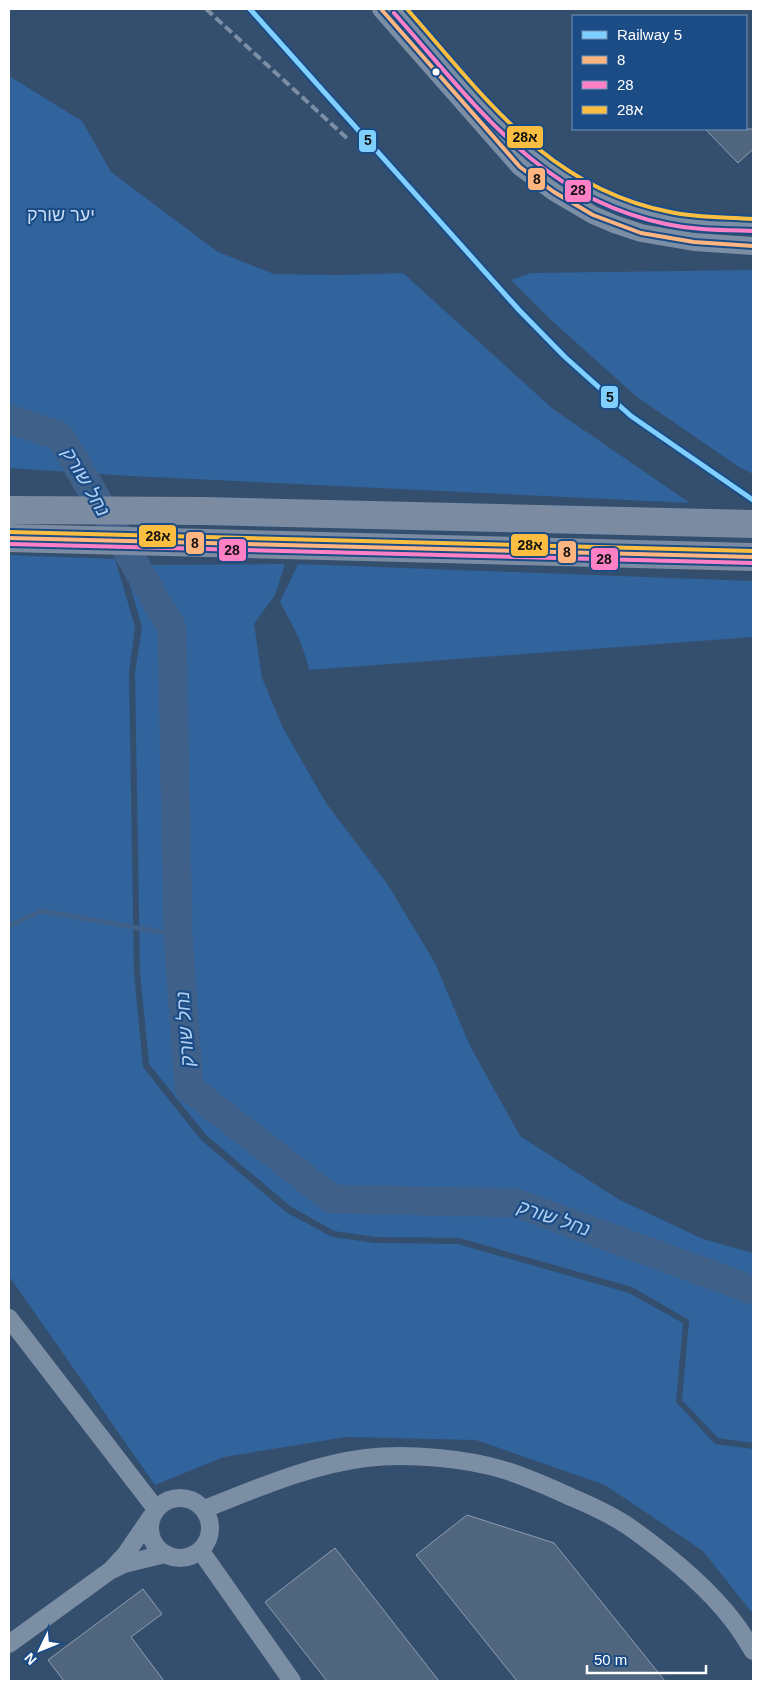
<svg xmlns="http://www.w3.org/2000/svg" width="762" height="1690" font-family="Helvetica,Heebo,sans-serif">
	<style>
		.green { fill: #31639d }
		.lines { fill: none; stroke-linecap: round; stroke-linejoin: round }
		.stream { stroke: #3e6089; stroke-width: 5 }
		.river { stroke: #3e6089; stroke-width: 29 }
		.building { fill: #50667f; stroke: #8e9eb2 }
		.minor { stroke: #7b8ea4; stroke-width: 18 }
		.trunk { stroke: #7b8ca2; stroke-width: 28 }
		.rail { stroke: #7c8ea3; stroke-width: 4; stroke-dasharray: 9 4; stroke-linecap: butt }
		.bus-1-casing { stroke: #1c4c86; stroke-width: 8 }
		.bus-2-casing { stroke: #1c4c86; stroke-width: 8 }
		.bus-3-casing { stroke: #1c4c86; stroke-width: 8 }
		.bus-1 { stroke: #ffb580; stroke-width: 4 }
		.bus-2 { stroke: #ff80c5; stroke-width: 4 }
		.bus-3 { stroke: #fbbe40; stroke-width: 4 }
		.rail-1-casing { stroke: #1c4c86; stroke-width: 9 }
		.rail-1 { stroke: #80d0ff; stroke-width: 5 }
		.bus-dot { fill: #fff; stroke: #1c4c86; stroke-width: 2 }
		.labels { text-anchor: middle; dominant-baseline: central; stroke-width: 4.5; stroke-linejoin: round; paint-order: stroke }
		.park-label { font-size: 18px; fill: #c9dff8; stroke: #1c4c86 }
		.water-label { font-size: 19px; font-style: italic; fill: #b0cff2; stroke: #1c4c86 }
		.line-badge { stroke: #1c4c86; stroke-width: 2 }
		.pale-badge-label { font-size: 14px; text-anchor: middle; font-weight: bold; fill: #111 }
	</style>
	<rect width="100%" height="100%" fill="#344e6e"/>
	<g class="green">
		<polygon points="9,76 82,121 111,172 218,252 274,274 339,275 403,273 553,409 690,503 130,476 9,468"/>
		<polygon points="753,270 753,474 739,467 637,397 551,320 511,280 531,273"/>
		<polygon points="9,555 115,559 135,627 129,672 134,973 143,1067 201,1140 286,1212 332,1237 375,1243 458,1244 629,1293 683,1323 676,1402 715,1444 753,1449 753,1614 703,1551 605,1485 476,1440 346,1437 224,1457 155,1485 9,1276"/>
		<polygon points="285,564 275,595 254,624 262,678 283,728 326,803 388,885 435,963 470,1046 520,1136 618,1199 703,1239 753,1253 753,1443 718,1438 682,1400 689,1320 632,1287 459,1238 376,1237 334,1231 290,1206 206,1135 149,1064 140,973 135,673 142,627 124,565"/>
		<path d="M298,564L753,581V637L309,670C304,645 292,624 280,602Z"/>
	</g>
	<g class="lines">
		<polyline class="stream" points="9,926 42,911 178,935"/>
		<polyline class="river" points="9,419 60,436 172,628 178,935 189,1088 332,1199 516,1203 753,1290"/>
	</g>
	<g class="building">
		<polygon points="705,129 753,129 753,149 738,163"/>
		<polygon points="467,1515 554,1543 665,1681 517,1681 416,1555"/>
		<polygon points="335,1548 439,1681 327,1681 265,1602"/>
		<polygon points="143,1589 162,1614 131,1637 164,1681 64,1681 48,1660"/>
	</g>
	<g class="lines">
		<g class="minor">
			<polyline points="381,9 520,167 554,192 593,215 614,224 641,233 694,242 753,246"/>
			<path d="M399,9C422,35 446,62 469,89C485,106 499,124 516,139C557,178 611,206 666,218C694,224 724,223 753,225"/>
			<polyline points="9,1318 156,1509"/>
			<circle cx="180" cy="1528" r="30"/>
			<path d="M204,1509C256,1489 309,1465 366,1458C406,1453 465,1458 504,1470C527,1477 549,1487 571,1497C590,1505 610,1514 628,1526C666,1553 706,1585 734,1622C741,1631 747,1641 753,1651"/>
			<polyline points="200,1550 292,1681"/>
			<polyline points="114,1569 124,1564 165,1554"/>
			<polyline points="9,1644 111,1570 125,1555 151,1517"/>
		</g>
		<g class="trunk">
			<polyline points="9,510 203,511 753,524"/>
			<polyline points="9,538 753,557"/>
		</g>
		<polyline class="rail" points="206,9 349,140"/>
		<defs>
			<g id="bus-1">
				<polyline points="381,9 520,167 554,192 593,215 641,233 694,242 753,246"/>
				<polyline points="9,538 753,557"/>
			</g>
			<g id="bus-2">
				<path d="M394,13C475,104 539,198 666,224C694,230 724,230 753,231"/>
				<polyline points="9,544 753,563"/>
			</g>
			<g id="bus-3">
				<path d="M407,9C484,96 547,188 670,212C697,218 725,217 753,219"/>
				<polyline points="9,532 753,551"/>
			</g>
		</defs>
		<use href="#bus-1" class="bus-1-casing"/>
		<use href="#bus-2" class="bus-2-casing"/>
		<use href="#bus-3" class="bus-3-casing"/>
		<use href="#bus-1" class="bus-1"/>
		<use href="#bus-2" class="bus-2"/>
		<use href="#bus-3" class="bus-3"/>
		<defs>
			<polyline id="rail-1" points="250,9 519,310 565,357 631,416 753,500"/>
		</defs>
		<use href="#rail-1" class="rail-1-casing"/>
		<use href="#rail-1" class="rail-1"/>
	</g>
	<circle class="bus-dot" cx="436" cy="72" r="4.5"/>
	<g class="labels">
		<g class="park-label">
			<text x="61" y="215">יער שורק</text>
		</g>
		<g class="water-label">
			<text transform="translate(86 482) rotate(60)">נחל שורק</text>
			<text transform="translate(185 1029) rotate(-94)">נחל שורק</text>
			<text transform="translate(554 1218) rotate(19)">נחל שורק</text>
		</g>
	</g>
	<g class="line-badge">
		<rect x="506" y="125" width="38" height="24" rx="5" fill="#fbbe40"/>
		<rect x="358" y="129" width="19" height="24" rx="5" fill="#80d0ff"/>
		<rect x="527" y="167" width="19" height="24" rx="5" fill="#ffb580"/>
		<rect x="564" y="179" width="28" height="24" rx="5" fill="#ff80c5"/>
		<rect x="600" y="385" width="19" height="24" rx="5" fill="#80d0ff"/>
		<rect x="138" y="524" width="39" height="24" rx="5" fill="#fbbe40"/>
		<rect x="185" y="531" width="20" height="24" rx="5" fill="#ffb580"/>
		<rect x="510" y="533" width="39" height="24" rx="5" fill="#fbbe40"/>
		<rect x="218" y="538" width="29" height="24" rx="5" fill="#ff80c5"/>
		<rect x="557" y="540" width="20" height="24" rx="5" fill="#ffb580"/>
		<rect x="590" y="547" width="29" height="24" rx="5" fill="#ff80c5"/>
	</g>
	<g class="pale-badge-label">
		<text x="525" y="142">28א</text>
		<text x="368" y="145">5</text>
		<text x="537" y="184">8</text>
		<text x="578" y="195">28</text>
		<text x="610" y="402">5</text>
		<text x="158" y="541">28א</text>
		<text x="195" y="548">8</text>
		<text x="530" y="550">28א</text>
		<text x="232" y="555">28</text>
		<text x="567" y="557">8</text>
		<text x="604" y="564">28</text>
	</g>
	<rect width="762" height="1690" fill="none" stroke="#ffffff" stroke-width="20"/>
	<rect x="572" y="15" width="175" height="115" fill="#1c4c86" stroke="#7794b6"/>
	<rect x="582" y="31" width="25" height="8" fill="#80d0ff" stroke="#7794b6"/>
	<text x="617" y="40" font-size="15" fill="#ffffff">Railway 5</text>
	<rect x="582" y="56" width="25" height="8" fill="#ffb580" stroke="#7794b6"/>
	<text x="617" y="65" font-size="15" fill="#ffffff">8</text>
	<rect x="582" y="81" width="25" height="8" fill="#ff80c5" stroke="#7794b6"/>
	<text x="617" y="90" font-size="15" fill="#ffffff">28</text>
	<rect x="582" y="106" width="25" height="8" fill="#fbbe40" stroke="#7794b6"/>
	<text x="617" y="115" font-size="15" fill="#ffffff">28א</text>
	<g transform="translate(40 1650) rotate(227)" stroke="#1c4c86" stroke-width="4" paint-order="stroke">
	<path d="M0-4L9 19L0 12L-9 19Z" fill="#ffffff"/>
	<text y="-8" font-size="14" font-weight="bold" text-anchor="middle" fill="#ffffff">N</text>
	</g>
	<path d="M587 1665v8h119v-8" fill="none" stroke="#ffffff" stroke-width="2.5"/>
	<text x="594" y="1665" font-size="15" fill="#ffffff" stroke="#1c4c86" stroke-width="4" paint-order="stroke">50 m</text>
</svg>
